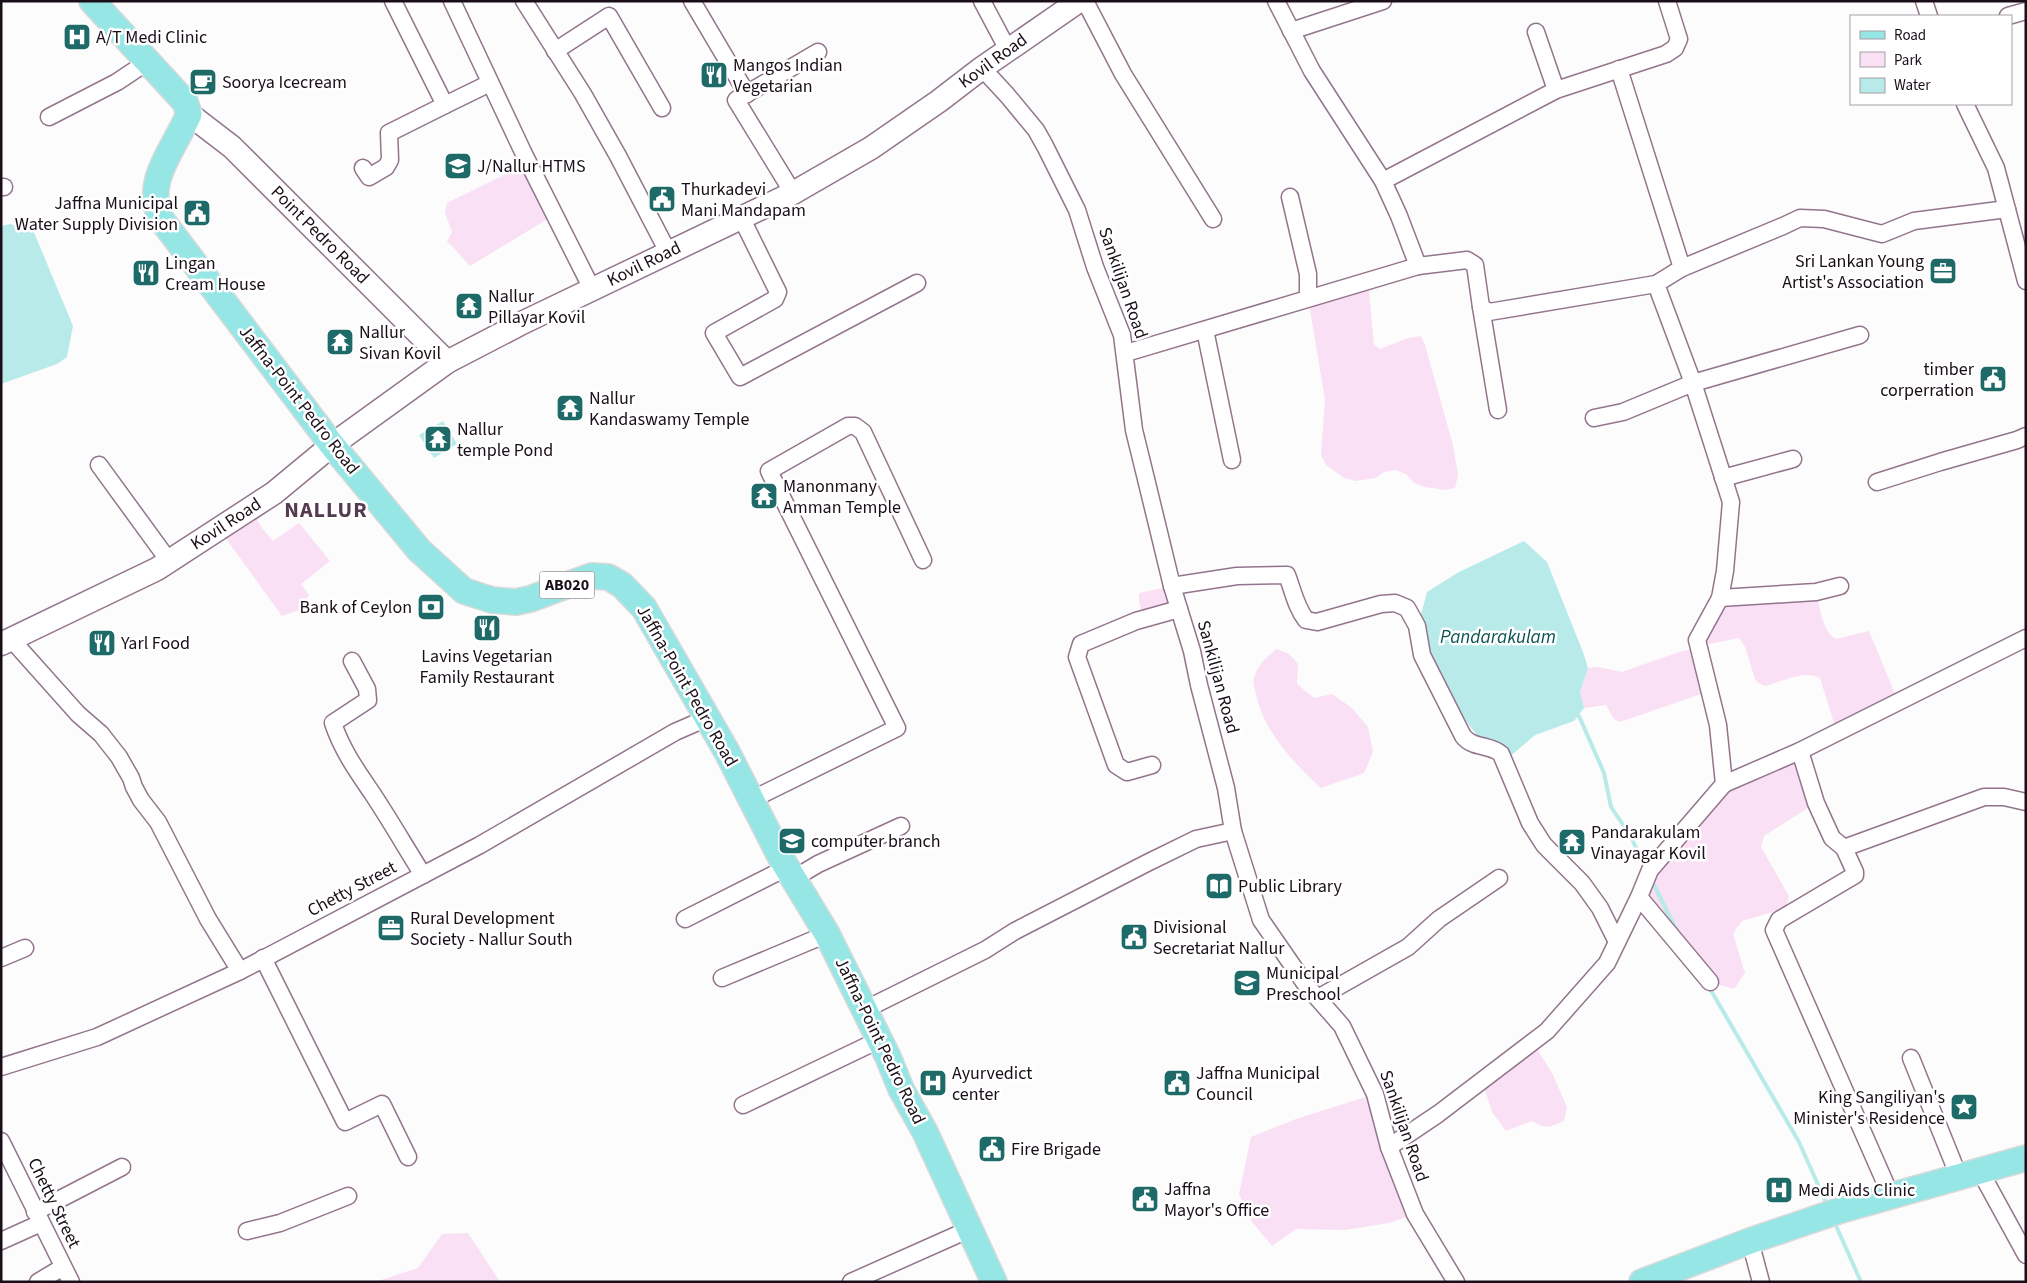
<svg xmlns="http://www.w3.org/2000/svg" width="2027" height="1283" font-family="'Source Sans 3',sans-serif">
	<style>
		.green { fill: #f9e0f4 }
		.water { fill: #b8eae9 }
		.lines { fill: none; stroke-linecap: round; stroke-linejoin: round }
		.stream { stroke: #b8eae9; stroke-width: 4 }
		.street-casing { stroke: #92758c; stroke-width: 19 }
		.secondary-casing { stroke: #92758c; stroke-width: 25 }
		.primary-casing { stroke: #dad9da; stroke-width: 28 }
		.street { stroke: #fff; stroke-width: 16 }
		.secondary { stroke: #fff; stroke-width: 22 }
		.primary { stroke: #95e6e5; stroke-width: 25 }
		.labels { text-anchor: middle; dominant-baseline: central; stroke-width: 5; stroke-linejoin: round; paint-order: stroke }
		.shield { fill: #fff; stroke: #5f575d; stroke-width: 1 }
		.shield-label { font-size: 16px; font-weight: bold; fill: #1a0f18 }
		.poi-label { font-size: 18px; fill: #1a0f18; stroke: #fff; text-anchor: start }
		.street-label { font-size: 18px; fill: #1a0f18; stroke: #fff }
		.water-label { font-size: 19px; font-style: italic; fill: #095352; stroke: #fff }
		.district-label { font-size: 22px; font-weight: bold; letter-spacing: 1px; fill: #553b50; stroke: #fff }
	</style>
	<rect width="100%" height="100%" fill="#fcfcfc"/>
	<g class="green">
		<polygon points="528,163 554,215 470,266 447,241 452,232 445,213 447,203"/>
		<polygon points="1368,281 1374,345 1380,349 1408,338 1421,336 1425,345 1453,445 1458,475 1455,488 1445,490 1425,487 1414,483 1406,474 1395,470 1384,472 1376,478 1356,481 1344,478 1326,465 1321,455 1325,400 1308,298"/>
		<polygon points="250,508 262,528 273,541 299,523 330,561 301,584 309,595 299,610 282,616 219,529"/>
		<polygon points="1172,586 1179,609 1144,620 1139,602 1139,593"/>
		<path d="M1816,592C1820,606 1822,632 1836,639L1869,631L1898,701L1837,733L1820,678C1806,669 1780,682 1765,686L1757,682L1755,679L1745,647L1739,638L1709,644L1704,643L1720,598Z"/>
		<path d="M1277,649L1289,654L1298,664L1297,684L1314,698L1332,694L1352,708L1368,727L1373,752L1364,773L1321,788C1293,762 1264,732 1256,694C1255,689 1252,683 1254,678C1258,664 1266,658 1277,649Z"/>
		<polygon points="1698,649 1704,693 1620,722 1614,719 1606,705 1584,708 1580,692 1588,668 1598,667 1622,672 1682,651"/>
		<polygon points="1800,751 1816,803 1764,836 1761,847 1789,896 1786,908 1742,921 1733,934 1745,973 1734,989 1710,982 1639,897 1724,784"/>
		<path d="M1533,1042L1553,1075L1567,1107L1564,1121C1550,1127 1546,1130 1532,1121L1506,1131L1492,1112L1486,1093L1480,1082Z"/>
		<polygon points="1375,1094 1415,1214 1389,1223 1345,1230 1296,1229 1272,1246 1252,1222 1239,1194 1251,1137 1296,1119"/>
		<polygon points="468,1233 500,1282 375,1282 418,1268 442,1234"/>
	</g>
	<g class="water">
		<polygon points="10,224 33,230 73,326 67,357 57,364 1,384 1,226"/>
		<polygon points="443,421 457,444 434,458 419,435"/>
		<polygon points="1524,541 1547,562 1583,652 1588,668 1580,692 1584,708 1574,721 1535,735 1499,766 1457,708 1414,641 1427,592 1459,572"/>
	</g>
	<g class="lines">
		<g class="stream">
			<polyline points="1579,716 1604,773 1611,807 1630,835 1646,869"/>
			<polyline points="1651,879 1677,931"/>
			<polyline points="1709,987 1799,1142 1827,1205"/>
			<polyline points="1834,1221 1861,1282"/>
		</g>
		<defs>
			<g id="street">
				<polyline points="452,1 523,152 592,289"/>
				<polyline points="524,1 583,94 618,156 668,252"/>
				<polyline points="692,1 747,94"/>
				<polyline points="982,1 1008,50"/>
				<polyline points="1085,1 1123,74 1213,219"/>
				<polyline points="1276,1 1312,71 1383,181 1399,216 1418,266"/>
				<polyline points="1924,1 1929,16"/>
				<polyline points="2008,16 2026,11"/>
				<polyline points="1291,31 1383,1"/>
				<polyline points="1536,32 1556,90"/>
				<polyline points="555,51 609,16 662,108"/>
				<polyline points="982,68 1007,95 1036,130 1045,146 1077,210 1095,267 1122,335 1134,430 1147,483 1172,586 1192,651 1199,685 1226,788 1233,831 1261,920 1306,985 1342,1026 1375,1094 1389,1147 1415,1214 1456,1282"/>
				<polyline points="1619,69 1682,268"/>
				<polyline points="1965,104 1996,168 2026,281"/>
				<polyline points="445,105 490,83"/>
				<polyline points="49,117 117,82 147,62"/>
				<polyline points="363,168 369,177 386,167 390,160 389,133 445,105 393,1"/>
				<polyline points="1383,181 1556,90 1666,54 1675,48 1679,39 1667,1"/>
				<polyline points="1,187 4,187"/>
				<polyline points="793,193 736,100 818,52"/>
				<polyline points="1290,197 1308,274 1308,298"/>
				<polyline points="741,217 778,292 775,299 714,333 740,377 917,283"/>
				<polyline points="1481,307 1498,410"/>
				<polyline points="1205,330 1232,460"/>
				<polyline points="1126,353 1418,266 1467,260 1475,265 1481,307 1489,312 1656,284 1682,268 1783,226 1800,218 1824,219 1882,234 1914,221 2007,209"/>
				<polyline points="1594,418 1623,412 1693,383 1860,335"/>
				<polyline points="99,465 169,561"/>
				<polyline points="1723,478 1793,459"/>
				<polyline points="1877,482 1940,462 2017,440 2026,436"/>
				<path d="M1172,586L1237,576L1287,575C1293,591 1296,607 1306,620L1317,622L1381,604L1395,603L1407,608L1417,626L1422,655L1463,736C1473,749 1490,744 1501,754L1530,823L1544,845L1582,883L1600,908L1617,942"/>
				<polyline points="1720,598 1816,592 1840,586"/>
				<polyline points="11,639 78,714 101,734 119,757 131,778 134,787 141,800 158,822 208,919 240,971"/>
				<path d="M352,661L367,689L368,700L333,723C342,750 357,771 372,793C390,820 406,848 423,875"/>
				<polyline points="1800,751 1816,803 1832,838 1844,848 1984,797 2004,797 2026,802"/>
				<polyline points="1152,765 1127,772 1116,765 1077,657 1081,644 1136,621 1179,609"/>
				<polyline points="1724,784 1800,751 2026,638"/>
				<polyline points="752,802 763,794 897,728 769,471 848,426 855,426 863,432 923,560"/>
				<polyline points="1844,848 1855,872 1855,875 1779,920 1774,930 1891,1196"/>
				<polyline points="793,879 818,864 901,826"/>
				<polyline points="1639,897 1710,982"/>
				<polyline points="685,919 786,868"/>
				<polyline points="1,958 25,948"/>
				<polyline points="263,958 345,1122 382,1104 408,1157"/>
				<polyline points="722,978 827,934"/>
				<polyline points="1318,998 1408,947 1439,919 1499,878"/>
				<polyline points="864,1010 985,950 1015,931 1147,863 1196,839 1233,831"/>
				<polyline points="1911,1058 1959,1177"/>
				<polyline points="1,1067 97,1037 240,971 480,845 675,732 707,718"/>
				<polyline points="743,1105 879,1040"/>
				<polyline points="1,1141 71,1282"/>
				<polyline points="1389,1147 1438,1114 1547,1031 1607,963 1639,897 1650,870 1724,784 1718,725 1697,640 1720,598 1725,571 1731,502 1693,383 1656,284"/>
				<polyline points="1980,1171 2026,1255"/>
				<polyline points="35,1212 122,1167"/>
				<polyline points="247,1231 280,1223 348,1196"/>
				<polyline points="1,1241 41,1223"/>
				<polyline points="1750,1241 1761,1282"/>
				<polyline points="38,1282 63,1267"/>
				<polyline points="851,1282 970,1229"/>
			</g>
			<g id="secondary">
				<polyline points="189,114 232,147 447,362"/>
				<polyline points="1,644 157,569 274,493 332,445 447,362 524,322 793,193 871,148 939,101 982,68 1079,1"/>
			</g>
			<g id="primary">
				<path d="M92,1L185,102L189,114C175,148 143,181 161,219L332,445L419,550L464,591L492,600L516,602L530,599L592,576L608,577L622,585L644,608L727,752L781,858L827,934L888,1057L901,1089L925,1132L994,1282"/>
				<polyline points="1642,1282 1750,1241 1841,1210 2026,1158"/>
			</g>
		</defs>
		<use href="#street" class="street-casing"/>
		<use href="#secondary" class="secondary-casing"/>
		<use href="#primary" class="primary-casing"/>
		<use href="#street" class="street"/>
		<use href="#secondary" class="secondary"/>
		<use href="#primary" class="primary"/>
	</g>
	<defs>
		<symbol id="hospital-square" viewBox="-11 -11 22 22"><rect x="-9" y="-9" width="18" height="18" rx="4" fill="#1d6a69" stroke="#fff"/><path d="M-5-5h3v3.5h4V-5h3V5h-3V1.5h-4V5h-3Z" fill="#fff"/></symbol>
		<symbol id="restaurant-square" viewBox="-11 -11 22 22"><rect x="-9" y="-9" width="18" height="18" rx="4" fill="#1d6a69" stroke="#fff"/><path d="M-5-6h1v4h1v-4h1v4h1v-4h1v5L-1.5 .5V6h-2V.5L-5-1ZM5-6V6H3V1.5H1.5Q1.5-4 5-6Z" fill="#fff"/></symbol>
		<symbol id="cafe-square" viewBox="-11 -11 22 22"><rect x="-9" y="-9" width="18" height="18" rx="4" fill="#1d6a69" stroke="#fff"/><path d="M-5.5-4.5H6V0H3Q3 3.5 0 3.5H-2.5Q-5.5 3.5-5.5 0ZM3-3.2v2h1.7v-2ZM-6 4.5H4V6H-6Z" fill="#fff"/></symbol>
		<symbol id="school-square" viewBox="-11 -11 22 22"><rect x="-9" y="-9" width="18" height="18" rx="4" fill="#1d6a69" stroke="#fff"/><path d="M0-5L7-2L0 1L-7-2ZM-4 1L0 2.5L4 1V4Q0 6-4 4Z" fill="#fff"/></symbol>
		<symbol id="civic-square" viewBox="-11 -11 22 22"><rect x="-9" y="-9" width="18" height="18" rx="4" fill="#1d6a69" stroke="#fff"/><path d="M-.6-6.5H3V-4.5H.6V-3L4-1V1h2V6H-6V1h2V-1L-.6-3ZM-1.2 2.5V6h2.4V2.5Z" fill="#fff"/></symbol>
		<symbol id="office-square" viewBox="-11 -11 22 22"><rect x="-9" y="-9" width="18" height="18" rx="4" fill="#1d6a69" stroke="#fff"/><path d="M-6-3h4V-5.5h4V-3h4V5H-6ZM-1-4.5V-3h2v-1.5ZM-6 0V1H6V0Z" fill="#fff"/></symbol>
		<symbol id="temple-square" viewBox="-11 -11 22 22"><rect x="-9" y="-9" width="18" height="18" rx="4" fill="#1d6a69" stroke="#fff"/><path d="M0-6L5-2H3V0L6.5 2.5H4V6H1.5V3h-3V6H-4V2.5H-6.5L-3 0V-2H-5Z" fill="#fff"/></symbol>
		<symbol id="bank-square" viewBox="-11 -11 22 22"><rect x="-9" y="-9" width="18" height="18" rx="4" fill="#1d6a69" stroke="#fff"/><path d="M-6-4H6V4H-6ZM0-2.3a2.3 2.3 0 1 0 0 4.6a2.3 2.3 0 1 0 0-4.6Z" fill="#fff"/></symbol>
		<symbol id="university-square" viewBox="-11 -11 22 22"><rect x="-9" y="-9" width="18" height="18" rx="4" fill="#1d6a69" stroke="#fff"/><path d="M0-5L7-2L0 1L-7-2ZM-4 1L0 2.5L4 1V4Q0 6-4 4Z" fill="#fff"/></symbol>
		<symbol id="library-square" viewBox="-11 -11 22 22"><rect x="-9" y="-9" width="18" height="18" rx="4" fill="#1d6a69" stroke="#fff"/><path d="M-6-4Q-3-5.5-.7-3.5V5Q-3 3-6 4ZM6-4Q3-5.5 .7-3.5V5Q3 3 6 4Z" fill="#fff"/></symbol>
		<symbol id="sight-square" viewBox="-11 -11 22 22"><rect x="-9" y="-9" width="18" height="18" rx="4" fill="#1d6a69" stroke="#fff"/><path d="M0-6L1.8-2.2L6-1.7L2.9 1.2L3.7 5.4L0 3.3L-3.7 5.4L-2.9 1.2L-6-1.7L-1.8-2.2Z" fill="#fff"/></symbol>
	</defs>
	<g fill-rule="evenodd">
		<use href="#hospital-square" x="61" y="21" width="32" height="32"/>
		<use href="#restaurant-square" x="698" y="59" width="32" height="32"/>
		<use href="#cafe-square" x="187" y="66" width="32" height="32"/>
		<use href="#school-square" x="442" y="150" width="32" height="32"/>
		<use href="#civic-square" x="646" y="183" width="32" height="32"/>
		<use href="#civic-square" x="181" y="197" width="32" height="32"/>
		<use href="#office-square" x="1927" y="255" width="32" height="32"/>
		<use href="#restaurant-square" x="130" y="257" width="32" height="32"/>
		<use href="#temple-square" x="453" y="290" width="32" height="32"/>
		<use href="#temple-square" x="324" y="326" width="32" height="32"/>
		<use href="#civic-square" x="1977" y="363" width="32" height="32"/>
		<use href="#temple-square" x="554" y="392" width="32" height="32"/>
		<use href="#temple-square" x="422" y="423" width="32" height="32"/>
		<use href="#temple-square" x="748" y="480" width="32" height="32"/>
		<use href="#bank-square" x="415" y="591" width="32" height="32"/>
		<use href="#restaurant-square" x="471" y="612" width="32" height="32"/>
		<use href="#restaurant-square" x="86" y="627" width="32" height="32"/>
		<use href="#university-square" x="776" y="825" width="32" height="32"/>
		<use href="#temple-square" x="1556" y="826" width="32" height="32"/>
		<use href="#library-square" x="1203" y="870" width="32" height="32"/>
		<use href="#office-square" x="375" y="912" width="32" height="32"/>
		<use href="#civic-square" x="1118" y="921" width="32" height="32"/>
		<use href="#school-square" x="1231" y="967" width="32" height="32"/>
		<use href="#hospital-square" x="917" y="1067" width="32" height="32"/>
		<use href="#civic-square" x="1161" y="1067" width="32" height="32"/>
		<use href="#sight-square" x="1948" y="1091" width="32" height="32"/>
		<use href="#civic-square" x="976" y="1133" width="32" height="32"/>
		<use href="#hospital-square" x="1763" y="1174" width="32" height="32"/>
		<use href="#civic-square" x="1129" y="1183" width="32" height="32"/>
	</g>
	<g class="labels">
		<rect class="shield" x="539.5" y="571.5" width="55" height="27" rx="4"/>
		<g class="shield-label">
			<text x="567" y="585">AB020</text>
		</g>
		<g class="poi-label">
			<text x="96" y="37">A/T Medi Clinic</text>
			<text x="733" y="65">Mangos Indian<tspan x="733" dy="21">Vegetarian</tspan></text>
			<text x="222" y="82">Soorya Icecream</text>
			<text x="477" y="166">J/Nallur HTMS</text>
			<text x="681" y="189">Thurkadevi<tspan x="681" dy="21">Mani Mandapam</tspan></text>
			<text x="178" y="203" text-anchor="end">Jaffna Municipal<tspan x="178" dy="21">Water Supply Division</tspan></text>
			<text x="1924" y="261" text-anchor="end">Sri Lankan Young<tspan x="1924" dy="21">Artist's Association</tspan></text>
			<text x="165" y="263">Lingan<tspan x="165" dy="21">Cream House</tspan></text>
			<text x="488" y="296">Nallur<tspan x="488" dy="21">Pillayar Kovil</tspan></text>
			<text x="359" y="332">Nallur<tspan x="359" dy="21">Sivan Kovil</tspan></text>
			<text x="1974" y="369" text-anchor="end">timber<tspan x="1974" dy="21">corperration</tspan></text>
			<text x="589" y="398">Nallur<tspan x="589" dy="21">Kandaswamy Temple</tspan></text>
			<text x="457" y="429">Nallur<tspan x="457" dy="21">temple Pond</tspan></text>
			<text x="783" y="486">Manonmany<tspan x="783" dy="21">Amman Temple</tspan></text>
			<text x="412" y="607" text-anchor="end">Bank of Ceylon</text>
			<text x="121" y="643">Yarl Food</text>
			<text x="487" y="656" text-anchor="middle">Lavins Vegetarian<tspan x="487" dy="21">Family Restaurant</tspan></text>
			<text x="1591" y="832">Pandarakulam<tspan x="1591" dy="21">Vinayagar Kovil</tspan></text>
			<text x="811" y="841">computer branch</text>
			<text x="1238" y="886">Public Library</text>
			<text x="410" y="918">Rural Development<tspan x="410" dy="21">Society - Nallur South</tspan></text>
			<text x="1153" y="927">Divisional<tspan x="1153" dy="21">Secretariat Nallur</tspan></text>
			<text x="1266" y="973">Municipal<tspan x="1266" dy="21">Preschool</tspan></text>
			<text x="952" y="1073">Ayurvedict<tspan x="952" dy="21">center</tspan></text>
			<text x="1196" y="1073">Jaffna Municipal<tspan x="1196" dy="21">Council</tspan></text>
			<text x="1945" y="1097" text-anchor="end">King Sangiliyan's<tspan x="1945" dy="21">Minister's Residence</tspan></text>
			<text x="1011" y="1149">Fire Brigade</text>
			<text x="1164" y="1189">Jaffna<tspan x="1164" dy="21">Mayor's Office</tspan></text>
			<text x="1798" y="1190">Medi Aids Clinic</text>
		</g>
		<g class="street-label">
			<text transform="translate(993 61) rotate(-36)">Kovil Road</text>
			<text transform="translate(320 235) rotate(45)">Point Pedro Road</text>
			<text transform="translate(644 264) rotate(-26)">Kovil Road</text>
			<text transform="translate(1123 283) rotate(71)">Sankilijan Road</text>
			<text transform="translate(299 400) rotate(52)">Jaffna-Point Pedro Road</text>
			<text transform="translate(226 524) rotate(-33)">Kovil Road</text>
			<text transform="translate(1218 677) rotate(75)">Sankilijan Road</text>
			<text transform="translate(687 686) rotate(60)">Jaffna-Point Pedro Road</text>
			<text transform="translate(352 889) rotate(-28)">Chetty Street</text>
			<text transform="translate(880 1041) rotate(64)">Jaffna-Point Pedro Road</text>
			<text transform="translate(1404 1126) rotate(71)">Sankilijan Road</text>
			<text transform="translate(54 1203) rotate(64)">Chetty Street</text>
		</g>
		<g class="water-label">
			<text x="1498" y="637">Pandarakulam</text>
		</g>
		<g class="district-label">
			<text x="326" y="510">NALLUR</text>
		</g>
	</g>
	<rect width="2027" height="1283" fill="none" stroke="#1a0f18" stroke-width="5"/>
	<rect x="1850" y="15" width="162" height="90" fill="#ffffff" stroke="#a39fa3"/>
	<rect x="1860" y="31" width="25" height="8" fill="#95e6e5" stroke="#a39fa3"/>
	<text x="1894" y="40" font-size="15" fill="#1a0f18">Road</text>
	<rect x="1860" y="52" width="25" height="15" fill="#f9e0f4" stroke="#a39fa3"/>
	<text x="1894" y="65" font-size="15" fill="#1a0f18">Park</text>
	<rect x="1860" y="78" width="25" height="15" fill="#b8eae9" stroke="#a39fa3"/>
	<text x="1894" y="90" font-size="15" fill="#1a0f18">Water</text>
</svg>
